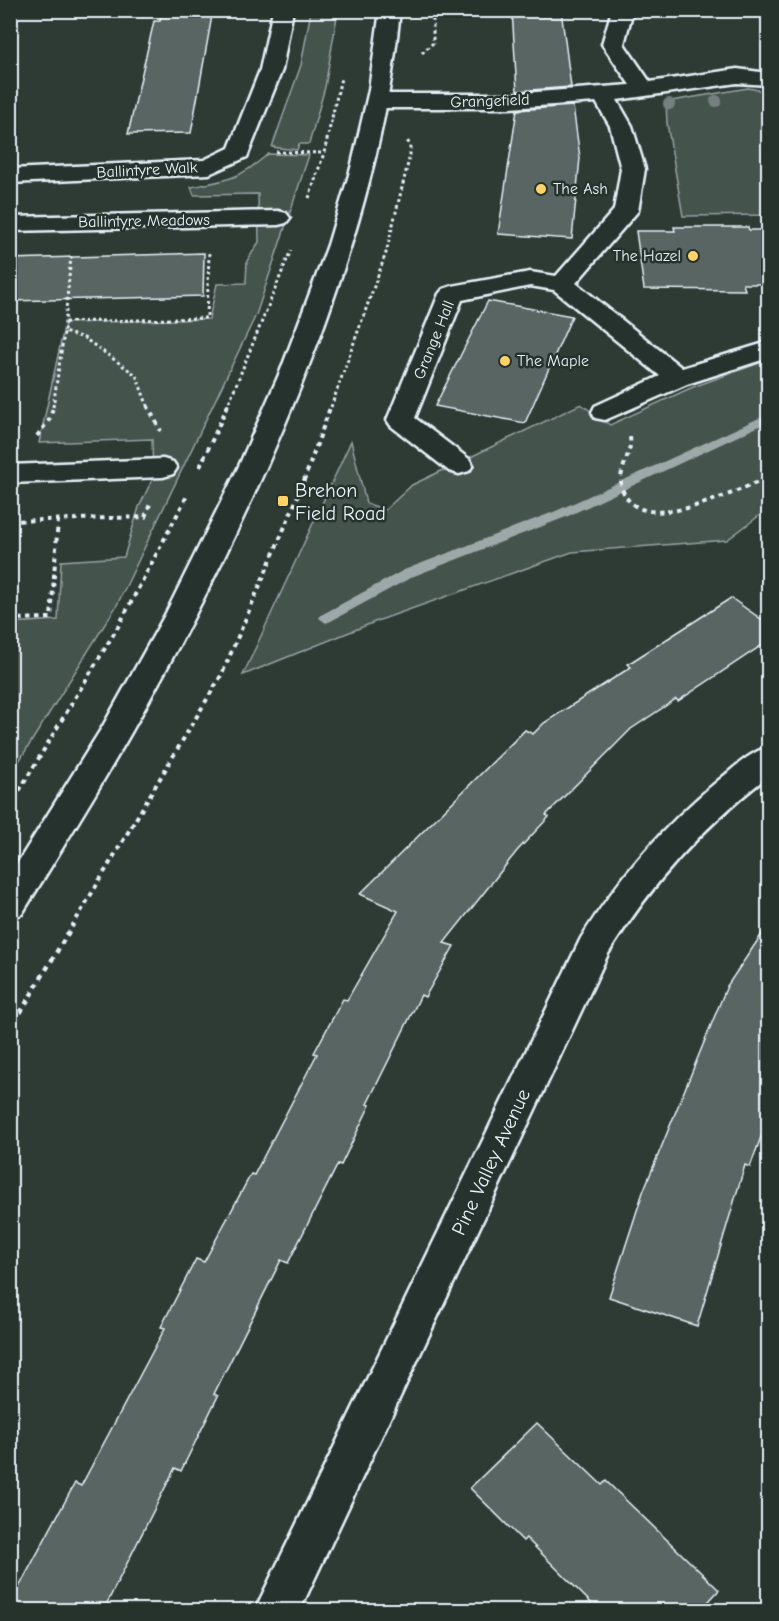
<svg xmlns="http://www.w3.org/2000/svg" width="779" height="1621" font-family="'Comic Neue',sans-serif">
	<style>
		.green { fill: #45524e; stroke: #96a2a3; stroke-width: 1.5 }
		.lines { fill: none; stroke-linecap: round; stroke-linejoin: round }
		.stream { fill: #9da8a9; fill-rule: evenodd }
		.building { fill: #596563; stroke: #e8f1f8; stroke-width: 1.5 }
		.minor-casing { stroke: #e8f1f8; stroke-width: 5 }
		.major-casing { stroke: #e8f1f8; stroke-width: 5 }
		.path-far2 { stroke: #e8f1f8; stroke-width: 3; stroke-dasharray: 3 3; stroke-linecap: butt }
		.path-far1 { stroke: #e8f1f8; stroke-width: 4; stroke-dasharray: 4.5 4.5; stroke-linecap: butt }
		.path { stroke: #e8f1f8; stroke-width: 4.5; stroke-dasharray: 5 5; stroke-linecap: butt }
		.minor { fill: #26332d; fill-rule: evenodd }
		.major { fill: #26332d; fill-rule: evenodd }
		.tree { fill: #75807f }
		.poi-dot { fill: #ffd166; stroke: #26332d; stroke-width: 2 }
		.labels { text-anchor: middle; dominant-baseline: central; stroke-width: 5; stroke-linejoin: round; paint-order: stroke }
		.far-street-label { font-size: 16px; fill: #e8f1f8; stroke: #26332d }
		.far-poi-label { font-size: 16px; fill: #e8f1f8; stroke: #26332d; text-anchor: start }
		.poi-label { font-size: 20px; fill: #e8f1f8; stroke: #26332d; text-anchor: start }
		.street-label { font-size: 20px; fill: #e8f1f8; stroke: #26332d }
	</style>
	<rect width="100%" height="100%" fill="#2e3b35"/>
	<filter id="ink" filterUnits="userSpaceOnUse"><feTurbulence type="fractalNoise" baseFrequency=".0167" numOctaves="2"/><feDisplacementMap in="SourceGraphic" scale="12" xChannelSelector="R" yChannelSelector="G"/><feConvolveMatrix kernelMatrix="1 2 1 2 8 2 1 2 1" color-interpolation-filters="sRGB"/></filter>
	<g filter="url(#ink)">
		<g class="green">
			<polygon points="311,11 338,11 325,87 309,144 299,144 297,150 272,147 301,65"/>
			<polygon points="748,88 768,92 768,143 766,144 768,154 768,215 683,216 667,123 666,102"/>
			<path d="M268,154L309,155L256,315L117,605L11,774V623L58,620L61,561L124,557L139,507L153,478L152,439L39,443L65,323L209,319L217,284L246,283L247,261L259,242L258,194L194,195L191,187C228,180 238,180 268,154Z"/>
			<polygon points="768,360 768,509 727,540 572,552 377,621 243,675 351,441 366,503 385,510 412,485 581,404 610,425 693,387"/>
		</g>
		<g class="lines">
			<polygon class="stream" points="768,414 768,422 566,517 414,576 331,621 326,623 319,618 321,615 404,570 556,511"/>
		</g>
		<g class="building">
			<polygon points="162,10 213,10 191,133 128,134 154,21 160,21"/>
			<polygon points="512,10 561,10 571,87 517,91"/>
			<polygon points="573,106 580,158 572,239 498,234 517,110"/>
			<polygon points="674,227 748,227 749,230 768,230 768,284 743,284 745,290 644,289 636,231 675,231"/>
			<polygon points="204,253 203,296 10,301 10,259"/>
			<polygon points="488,301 572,316 525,423 435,406"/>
			<polygon points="731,598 768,624 768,641 678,701 676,699 631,729 546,815 549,817 517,851 444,943 454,946 425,997 421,995 367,1104 370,1105 341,1165 338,1164 288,1263 281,1260 214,1394 218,1396 181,1471 175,1468 103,1611 10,1611 10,1604 75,1483 81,1486 165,1328 161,1327 196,1259 204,1262 251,1174 254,1175 317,1054 314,1053 343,999 347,1000 398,911 360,894 525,730 533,734 544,723 631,667 628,664"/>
			<polygon points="768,925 768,1118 750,1167 745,1165 697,1326 609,1297 643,1192 727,986"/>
			<polygon points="537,1423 602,1485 606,1481 719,1590 700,1611 599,1611 526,1538 523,1541 470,1488"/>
		</g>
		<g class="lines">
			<defs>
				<g id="minor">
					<polygon points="273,10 293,10 282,70 247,157 209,174 10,183 10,169 204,160 229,148 260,70"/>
					<polygon points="612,10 633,10 624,44 650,82 737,69 768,73 768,85 737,83 617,100 632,126 645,169 638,211 576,283 682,368 768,342 768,358 687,384 605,420 595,418 592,412 595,406 660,376 554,290 530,286 462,300 415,418 469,459 473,465 469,471 459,474 449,471 391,426 387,420 439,294 443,289 452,286 530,272 556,276 614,210 621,169 610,126 596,102 510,108 378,108 370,106 367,101 370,96 378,94 510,94 630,85 602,44"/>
					<polygon points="278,211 286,213 290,218 286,223 278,225 10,231 10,217"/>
					<polygon points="163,459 173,462 177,468 173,474 163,477 10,483 10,465"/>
					<path d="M768,747V776C701,829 653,881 608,954L300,1610H255L581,938C620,876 662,827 719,780C734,768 749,753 768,747Z"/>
				</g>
				<path id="major" d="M380,10H400C389,125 358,234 318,342C267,477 203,606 132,731C97,793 59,853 22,914L10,918V875L103,726L166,613L238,468L281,370L328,245L351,168L369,90Z"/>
			</defs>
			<use href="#minor" class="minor-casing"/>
			<use href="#major" class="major-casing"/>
			<g class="path-far2">
				<polyline points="422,53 433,43 433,10"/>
				<polyline points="276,152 324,153"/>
				<polyline points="309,198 324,153 341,78"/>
				<polyline points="71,256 64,332 84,338 136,375 148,407"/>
				<polyline points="65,322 207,318 209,253"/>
				<polyline points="53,407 64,333"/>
				<polyline points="227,407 291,250"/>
				<polyline points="331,407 386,253 410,155 410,145 406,139"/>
			</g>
			<g class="path-far1">
				<polyline points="147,405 161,431"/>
				<polyline points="37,436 49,420 54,405"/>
				<path d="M630,437C633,455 615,472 623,491C642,539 737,490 768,478"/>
				<polyline points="200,467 228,405"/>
				<polyline points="10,521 145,517 150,504"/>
				<polyline points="10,619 51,618 58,520"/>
				<polyline points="10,806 119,625 187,496"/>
				<polyline points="67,935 222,674 301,489 331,405"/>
			</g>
			<polyline class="path" points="10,1030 68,933"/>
			<use href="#minor" class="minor"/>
			<use href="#major" class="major"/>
		</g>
		<g class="tree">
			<circle cx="716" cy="101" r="6"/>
			<circle cx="669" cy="104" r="6"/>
		</g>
	</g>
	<g class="poi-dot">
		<circle cx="541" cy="189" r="6"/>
		<circle cx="693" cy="256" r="6"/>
		<circle cx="505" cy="361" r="6"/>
		<rect x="277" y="495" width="12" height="12" rx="3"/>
	</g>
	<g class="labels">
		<g class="far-street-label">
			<text transform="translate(490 101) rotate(-2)">Grangefield</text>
			<text transform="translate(147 170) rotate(-3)">Ballintyre Walk</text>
			<text transform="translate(144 221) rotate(-1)">Ballintyre Meadows</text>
			<text transform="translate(434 340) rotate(-68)">Grange Hall</text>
		</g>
		<g class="far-poi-label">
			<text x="553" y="189">The Ash</text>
			<text x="681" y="256" text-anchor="end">The Hazel</text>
			<text x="517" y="361">The Maple</text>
		</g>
		<g class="poi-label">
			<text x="295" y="490">Brehon<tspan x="295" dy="23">Field Road</tspan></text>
		</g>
		<g class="street-label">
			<text transform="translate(491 1162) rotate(-65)">Pine Valley Avenue</text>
		</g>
	</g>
	<rect width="779" height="1621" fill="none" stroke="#26332d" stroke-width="36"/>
	<rect x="18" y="18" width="743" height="1585" fill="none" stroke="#e8f1f8" stroke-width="2" filter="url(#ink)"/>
</svg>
